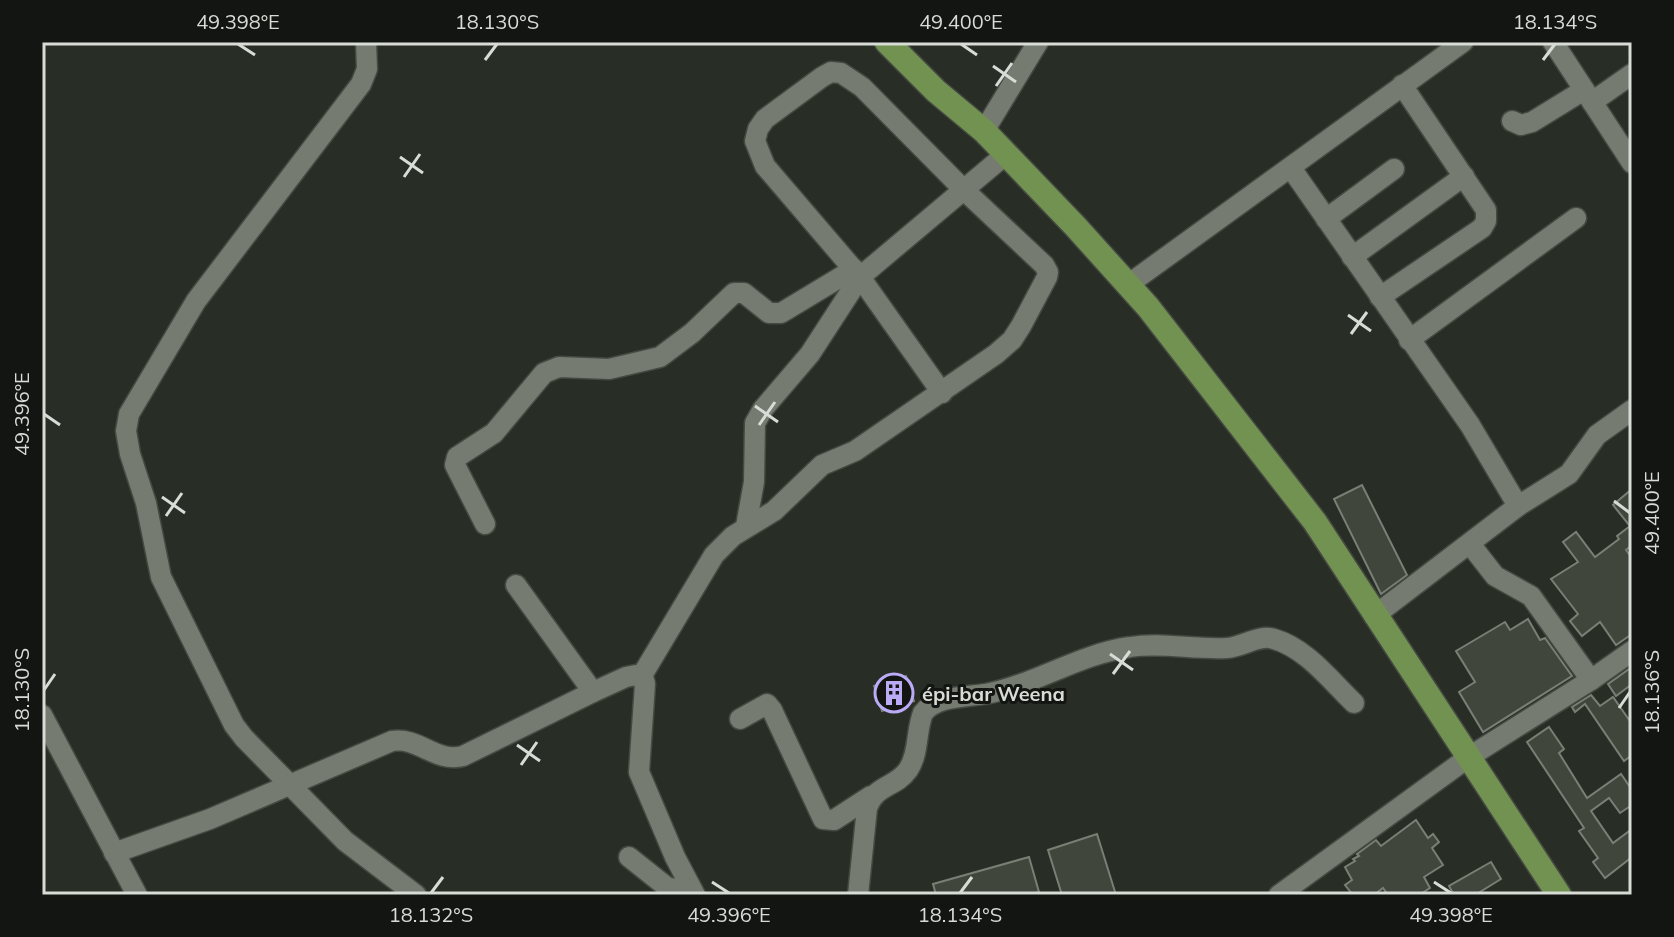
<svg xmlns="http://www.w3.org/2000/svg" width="1674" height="937" font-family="Mulish,sans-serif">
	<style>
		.building { fill: #41463d; stroke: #797f75; stroke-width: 2 }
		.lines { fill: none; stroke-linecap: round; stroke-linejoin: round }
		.minor-casing { stroke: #454942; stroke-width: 23 }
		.major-casing { stroke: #454942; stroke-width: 27 }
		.minor { stroke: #757b71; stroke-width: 20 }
		.major { stroke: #719251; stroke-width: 24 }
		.ticks { fill: none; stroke: #d8dcd6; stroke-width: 3 }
		.labels { text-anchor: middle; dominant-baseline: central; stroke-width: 6; stroke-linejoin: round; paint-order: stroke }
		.poi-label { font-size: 20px; font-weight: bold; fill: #d8dcd6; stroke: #121511; text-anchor: start }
		.neatline { fill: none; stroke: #d8dcd6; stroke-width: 3 }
		.ticks-label { font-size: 20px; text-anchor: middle; fill: #d8dcd6 }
	</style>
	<rect width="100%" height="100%" fill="#282d25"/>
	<g class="building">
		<polygon points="1362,485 1407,575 1381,594 1334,499"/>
		<polygon points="1632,489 1632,545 1626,550 1632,558 1632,634 1616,645 1600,622 1582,636 1570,621 1578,614 1551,579 1578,562 1563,542 1576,532 1595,557 1619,539 1617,536 1630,526 1613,505"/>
		<polygon points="1528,619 1540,640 1545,638 1572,676 1483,732 1459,692 1475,682 1456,651 1505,622 1510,630"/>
		<polygon points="1632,667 1632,684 1616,696 1608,684"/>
		<polygon points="906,676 914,701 882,711 874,686"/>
		<polygon points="1591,695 1600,706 1613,697 1632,724 1632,755 1624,761 1585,704 1575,712 1572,707"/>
		<polygon points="1549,727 1564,749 1559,753 1587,798 1621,774 1632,790 1632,805 1620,813 1609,798 1591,811 1613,843 1632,829 1632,857 1605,878 1593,862 1598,858 1579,831 1584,828 1527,742"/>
		<polygon points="1416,820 1428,838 1433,834 1439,842 1432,848 1443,865 1424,877 1430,888 1419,895 1388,895 1383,888 1374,895 1353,895 1345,885 1352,880 1345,867 1355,861 1353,859 1359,856 1357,854 1376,840 1381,846"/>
		<polygon points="1097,834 1116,895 1062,895 1048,850"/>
		<polygon points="1029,857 1039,892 1028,895 936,895 933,884"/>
		<polygon points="1491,862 1501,879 1475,895 1454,895 1449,886"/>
	</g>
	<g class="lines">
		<defs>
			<g id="minor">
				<polyline points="366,42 367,69 361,84 196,301 129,414 126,431 130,454 146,503 161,577 234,725 244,738 345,841 416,895"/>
				<polyline points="1553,42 1632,163"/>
				<polyline points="1592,102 1632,74"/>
				<polyline points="1512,121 1521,125 1532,122 1584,90"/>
				<polyline points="984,131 1038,42"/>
				<polyline points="1291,168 1470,425 1518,506"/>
				<polyline points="1326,219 1394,169"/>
				<polyline points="1352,257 1464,176"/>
				<polyline points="1129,284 1463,42"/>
				<polyline points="1380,297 1482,228 1486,221 1486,210 1402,85"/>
				<polyline points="1409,340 1576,218"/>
				<polyline points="942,393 860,277 1005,155"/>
				<polyline points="485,524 455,465 457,457 494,433 544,373 559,367 609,369 660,357 692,333 734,293 744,293 769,313 781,313 854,269"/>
				<polyline points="1470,544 1495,576 1531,596 1591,680"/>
				<polyline points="516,585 593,692"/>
				<polyline points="1374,616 1518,506 1569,474 1597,435 1632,410"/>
				<polyline points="641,677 714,555 733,536 774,511 822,465 855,451 996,354 1012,340 1021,326 1047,277 1048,272 1044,265 964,190 862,87 841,73 831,72 822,77 765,119 758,129 755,141 765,166 860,277 810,354 763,409 755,423 754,482 746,526"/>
				<polyline points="42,715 137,895"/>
				<polyline points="740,719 767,704 772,710 823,819 834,820 871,796"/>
				<path d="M114,853L210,819L392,741C420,737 435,763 463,756L593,692L626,677L636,675L644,680L645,684L639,772L675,857L695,895"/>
				<polyline points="629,857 668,888 692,890"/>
				<path d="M858,895L867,808C876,784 895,788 908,770C919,754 916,730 923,713C936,696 965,697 985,694C1035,685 1079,654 1130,647C1161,642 1195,650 1227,648C1243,647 1259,634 1274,639C1306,648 1331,681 1354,703"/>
				<polyline points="1279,895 1469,757 1591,680 1632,651"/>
			</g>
			<polyline id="major" points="887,42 936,91 984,131 1076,227 1148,307 1315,522 1559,895"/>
		</defs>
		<use href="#minor" class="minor-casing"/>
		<use href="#major" class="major-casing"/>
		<use href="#minor" class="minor"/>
		<use href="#major" class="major"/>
	</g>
	<path class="ticks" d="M238,44L255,55M961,44L977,55M485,60L497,44M1543,60L1555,44M993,66L1016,82M996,86L1012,63M400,157L423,173M404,177L420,154M1348,315L1371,331M1351,334L1367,312M755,406L778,422M44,414L60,425M759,425L775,402M162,497L185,513M1614,501L1630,513M166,516L182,493M1110,654L1133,670M1113,674L1130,651M44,690L55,674M1619,708L1630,692M517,745L540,761M521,765L537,742M712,882L729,893M1434,882L1451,893M431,893L443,877M960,893L972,877"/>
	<defs>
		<symbol id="building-ring" viewBox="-11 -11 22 22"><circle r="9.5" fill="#121511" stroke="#bbaaf6" stroke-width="1.5"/><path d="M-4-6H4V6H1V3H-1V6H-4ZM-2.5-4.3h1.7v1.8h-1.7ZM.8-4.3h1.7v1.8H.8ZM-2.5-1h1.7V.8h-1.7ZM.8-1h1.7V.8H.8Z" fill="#bbaaf6"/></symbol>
	</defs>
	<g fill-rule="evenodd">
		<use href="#building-ring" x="872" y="671" width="44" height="44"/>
	</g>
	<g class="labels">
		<g class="poi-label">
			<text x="922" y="693">épi-bar Weena</text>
		</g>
	</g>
	<rect width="1674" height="937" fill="none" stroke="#121511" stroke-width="88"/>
	<rect x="44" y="44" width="1586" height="849" class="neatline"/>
	<g class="ticks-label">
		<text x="238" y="29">49.398°E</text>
		<text x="497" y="29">18.130°S</text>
		<text x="961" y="29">49.400°E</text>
		<text x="1555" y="29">18.134°S</text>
		<text transform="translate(22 414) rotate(-90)" y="7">49.396°E</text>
		<text transform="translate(1652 513) rotate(-90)" y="7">49.400°E</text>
		<text transform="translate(22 690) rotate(-90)" y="7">18.130°S</text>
		<text transform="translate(1652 692) rotate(-90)" y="7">18.136°S</text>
		<text x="431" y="922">18.132°S</text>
		<text x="729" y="922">49.396°E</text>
		<text x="960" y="922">18.134°S</text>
		<text x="1451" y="922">49.398°E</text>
	</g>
</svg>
